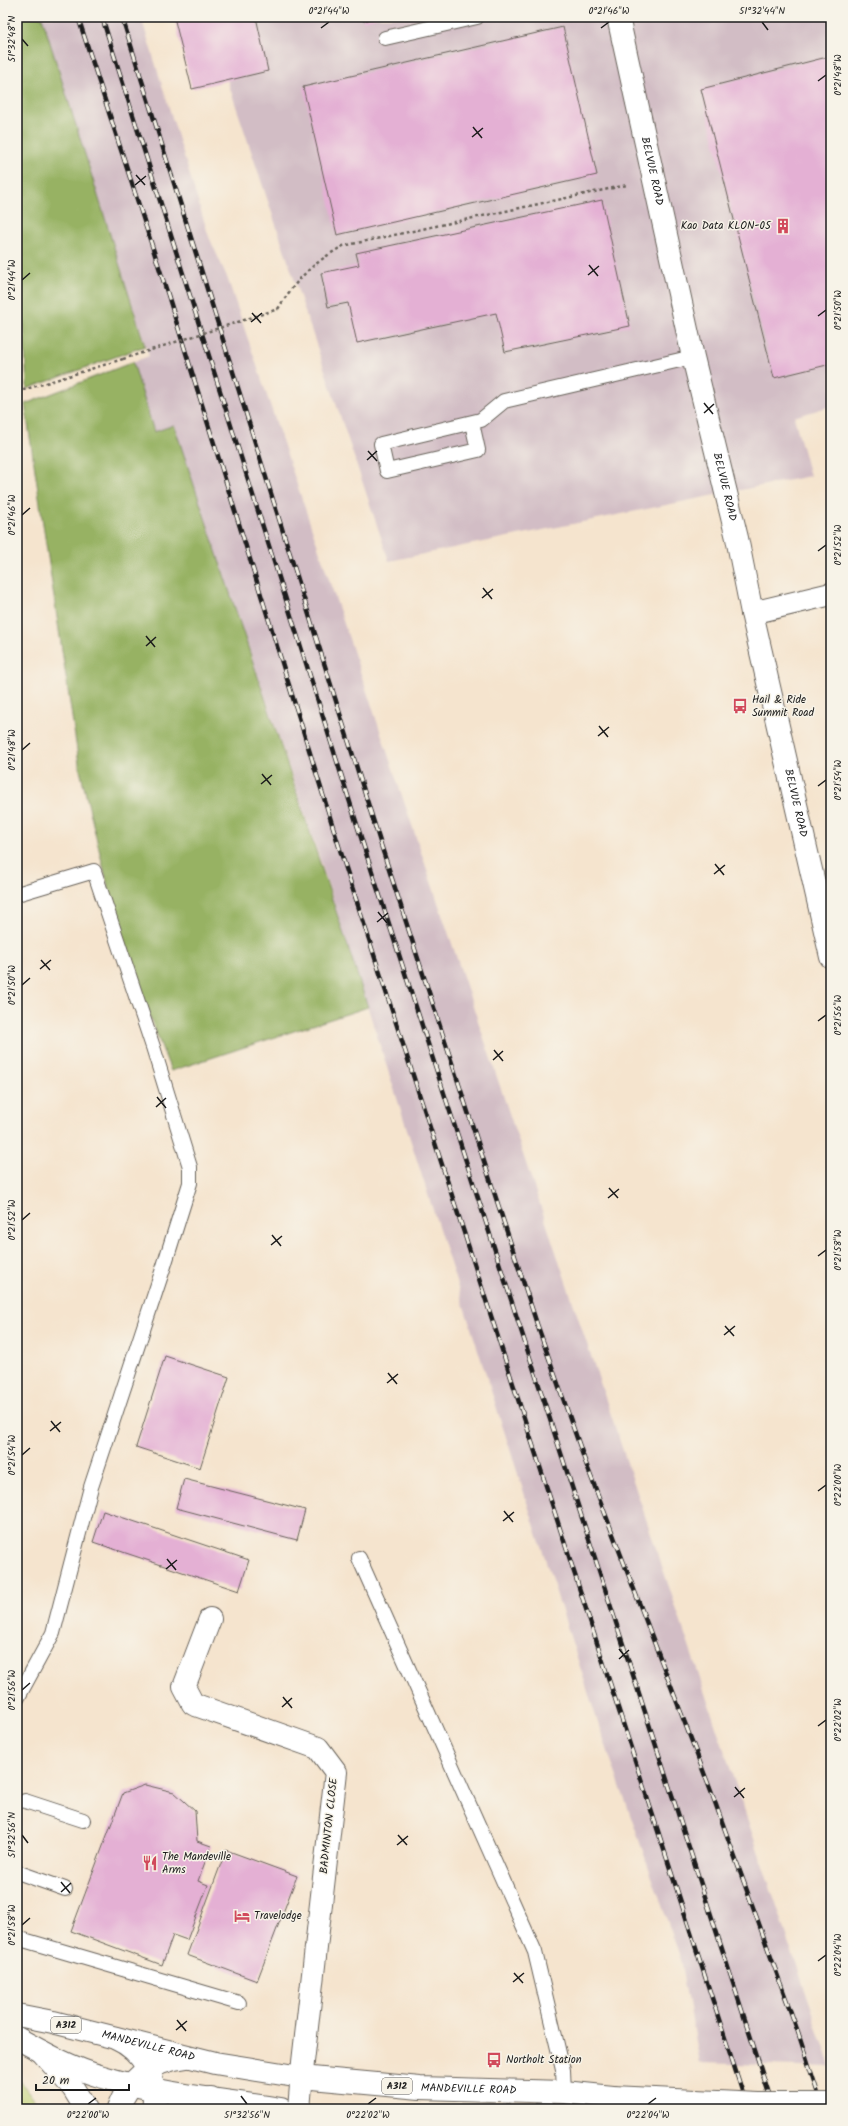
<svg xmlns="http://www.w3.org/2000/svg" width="848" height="2126" font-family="Kalam,sans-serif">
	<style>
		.industrial { fill: #d2bdc5 }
		.green { fill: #bfcf71; stroke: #6e7646 }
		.forest { fill: #97b263; stroke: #5a6740 }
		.building { fill: #e4b0d4 }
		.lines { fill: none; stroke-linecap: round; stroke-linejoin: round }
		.lane-casing { stroke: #68625a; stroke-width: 16 }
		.street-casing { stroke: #68625a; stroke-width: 24 }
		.secondary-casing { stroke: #68625a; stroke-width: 24 }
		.primary-casing { stroke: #68625a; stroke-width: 24 }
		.path { stroke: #68625a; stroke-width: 2.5; stroke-dasharray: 3 3; stroke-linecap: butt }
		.lane { stroke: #fff; stroke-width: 14 }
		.street { stroke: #fff; stroke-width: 22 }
		.secondary { stroke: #fff; stroke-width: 22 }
		.primary { stroke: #fff; stroke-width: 22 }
		.rail-casing { stroke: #1c1c1c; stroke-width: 4.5 }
		.rail { stroke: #f7f3e8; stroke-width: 3; stroke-dasharray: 9; stroke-linecap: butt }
		.primary-bridge-casing { stroke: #68625a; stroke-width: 24; stroke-linecap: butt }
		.path-bridge { stroke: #68625a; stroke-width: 2.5; stroke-dasharray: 3 3; stroke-linecap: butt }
		.primary-bridge { stroke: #fff; stroke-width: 22 }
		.ticks { fill: none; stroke: #1c1c1c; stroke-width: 1.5 }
		.labels { text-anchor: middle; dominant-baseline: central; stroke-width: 3; stroke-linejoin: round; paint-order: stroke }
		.shield { fill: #f7f3e8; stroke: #5e5c59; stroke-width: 1 }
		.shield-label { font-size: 10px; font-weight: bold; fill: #1c1c1c }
		.street-label { font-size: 11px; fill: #1c1c1c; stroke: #f7f3e8 }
		.poi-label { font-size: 11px; fill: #1c1c1c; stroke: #f7f3e8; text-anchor: start }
		.neatline { fill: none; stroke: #1c1c1c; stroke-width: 1.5 }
		.ticks-label { font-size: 10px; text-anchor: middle; fill: #1c1c1c }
	</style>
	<rect width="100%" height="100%" fill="#f7f3e8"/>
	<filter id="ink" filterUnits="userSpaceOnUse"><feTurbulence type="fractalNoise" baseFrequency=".025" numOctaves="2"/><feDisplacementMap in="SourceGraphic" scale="8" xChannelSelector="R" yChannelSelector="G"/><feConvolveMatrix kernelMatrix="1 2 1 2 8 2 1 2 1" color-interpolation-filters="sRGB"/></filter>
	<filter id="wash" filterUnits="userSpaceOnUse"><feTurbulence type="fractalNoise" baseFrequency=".012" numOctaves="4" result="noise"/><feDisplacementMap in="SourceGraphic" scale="16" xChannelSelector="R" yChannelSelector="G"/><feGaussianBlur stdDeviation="0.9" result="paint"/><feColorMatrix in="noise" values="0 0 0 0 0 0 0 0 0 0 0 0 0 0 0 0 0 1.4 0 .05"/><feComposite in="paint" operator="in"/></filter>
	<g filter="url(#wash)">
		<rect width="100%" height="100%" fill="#f5e4ce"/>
		<g class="industrial">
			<polygon points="42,17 141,17 209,237 227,277 831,2067 699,2063 679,1954 600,1729 321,862 174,425 154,432 133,362 149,356"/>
			<polygon points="206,17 831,17 831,406 794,417 810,476 389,561"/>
		</g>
		<polygon class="green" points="17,2078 18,2078 41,2109 17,2109"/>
		<g class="forest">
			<polygon points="17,17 42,17 145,346 27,389 17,186"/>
			<polygon points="133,362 154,432 174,425 368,1007 171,1071 122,945 80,770 25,404"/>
		</g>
		<g id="blocks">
			<g class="building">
				<polygon points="174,17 256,17 268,71 192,89"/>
				<polygon points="363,17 376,17 376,18 363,21"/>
				<polygon points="563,27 597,175 337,235 303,87"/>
				<polygon points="831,56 831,364 774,378 701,89"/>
				<polygon points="602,200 630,326 505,352 496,313 357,343 348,303 328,307 321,273 359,265 356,253"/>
				<polygon points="165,1356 229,1377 200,1468 136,1447"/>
				<polygon points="184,1479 305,1510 297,1540 176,1508"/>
				<polygon points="103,1511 249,1560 239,1591 93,1542"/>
				<polygon points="145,1785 174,1792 195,1811 197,1841 211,1846 198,1881 208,1885 187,1940 173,1935 162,1965 71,1931 123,1793"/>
				<polygon points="226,1850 297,1876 257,1981 187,1955"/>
			</g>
		</g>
	</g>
	<g filter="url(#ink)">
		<use href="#blocks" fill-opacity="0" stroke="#68625a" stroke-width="1"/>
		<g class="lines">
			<defs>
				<g id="lane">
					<polyline points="385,38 477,17"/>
					<polyline points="472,423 478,450 387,471 381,444 481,420 504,401 693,357"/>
					<polyline points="17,894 94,871 153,1047 190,1167 190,1183 164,1266 91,1487 53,1633 17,1699"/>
					<polyline points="359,1558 535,1952 563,2070 564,2092"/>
					<polyline points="25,1801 83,1820"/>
					<polyline points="17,1872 65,1889"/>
					<polyline points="17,1938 239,2003"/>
				</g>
				<g id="street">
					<path id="s1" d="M618,17L693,357L737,538L752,613L831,957"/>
					<polyline points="752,613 831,594"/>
					<polyline points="210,1619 184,1687 193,1704 318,1748 336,1772 303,2062 299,2109"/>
				</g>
				<g id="secondary">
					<path d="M115,2038C144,2051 158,2078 153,2109"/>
					<polyline points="42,2052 73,2088 86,2109"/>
					<path d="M118,2109C130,2077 152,2061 186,2057"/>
					<polyline points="178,2109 197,2100 211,2098"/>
				</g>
				<g id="primary">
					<path id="s2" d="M17,2015L53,2022L215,2063L301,2077L420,2088L564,2092L613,2097"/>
					<path d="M17,2038C44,2053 73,2069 103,2077C160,2094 222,2100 281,2109"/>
				</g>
			</defs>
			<use href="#lane" class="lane-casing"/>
			<use href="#street" class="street-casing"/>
			<use href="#secondary" class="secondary-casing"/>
			<use href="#primary" class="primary-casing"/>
			<g class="path">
				<path d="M278,309C296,279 313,263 343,246L627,185"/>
				<polyline points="17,392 123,359"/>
			</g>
			<use href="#lane" class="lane"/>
			<use href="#street" class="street"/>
			<use href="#secondary" class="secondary"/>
			<use href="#primary" class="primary"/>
			<defs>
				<g id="rail">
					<polyline points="78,17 168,295 342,856 748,2109"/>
					<polyline points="102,17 365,850 774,2109"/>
					<polyline points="122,17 381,845 537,1324 585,1461 712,1794 798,2032 823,2109"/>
				</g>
			</defs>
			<use href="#rail" class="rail-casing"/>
			<use href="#rail" class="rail"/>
			<defs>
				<polyline id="primary-bridge" points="613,2097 759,2104 831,2104"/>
			</defs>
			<use href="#primary-bridge" class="primary-bridge-casing"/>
			<polyline class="path-bridge" points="123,359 278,309"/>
			<use href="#primary-bridge" class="primary-bridge"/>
		</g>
	</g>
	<path class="ticks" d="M762,22L768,30M321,28L329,22M601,28L609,22M22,39L28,46M818,81L826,75M473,127L482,138M472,137L483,128M136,175L145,185M135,185L146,176M589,265L598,276M588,275L599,266M22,280L30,273M252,313L261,323M818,316L826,310M251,322L262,313M704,403L713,414M704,413L714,404M368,451L377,461M367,460L377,451M22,515L30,508M818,551L826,545M483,588L492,599M482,598L493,589M146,636L155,647M146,646L156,637M599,726L608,737M598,736L609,727M22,750L30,743M262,774L271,785M261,784L272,775M818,786L826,780M715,864L724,875M714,874L725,865M378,912L387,923M377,922L388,913M41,960L50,970M40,969L51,960M22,985L30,978M818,1021L826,1015M494,1050L503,1061M493,1060L503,1051M157,1097L166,1108M156,1107L166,1098M609,1188L618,1198M608,1198L619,1189M22,1220L30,1213M272,1235L281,1246M271,1245L282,1236M818,1256L826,1250M725,1326L734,1336M724,1335L735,1326M388,1373L397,1384M387,1383L398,1374M51,1421L60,1432M50,1431L61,1422M22,1455L30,1448M818,1491L826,1485M504,1511L513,1522M503,1521L514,1512M167,1559L176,1570M166,1569L177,1560M619,1649L628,1660M619,1659L629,1650M22,1690L30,1683M283,1697L292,1708M282,1707L292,1698M818,1726L826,1720M735,1787L744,1798M734,1797L745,1788M22,1835L28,1843M398,1835L407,1845M397,1845L408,1836M61,1882L70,1893M61,1892L71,1883M22,1925L30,1918M818,1961L826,1955M514,1973L523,1983M513,1982L524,1973M177,2020L186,2031M176,2030L187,2021M241,2096L247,2104M88,2104L96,2098M368,2104L376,2098M648,2104L656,2098"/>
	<defs>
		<symbol id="building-bare" viewBox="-9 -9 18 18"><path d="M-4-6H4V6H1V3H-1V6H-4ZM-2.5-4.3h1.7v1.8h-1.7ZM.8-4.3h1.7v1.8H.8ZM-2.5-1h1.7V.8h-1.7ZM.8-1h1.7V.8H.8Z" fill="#d1495b" stroke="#f7f3e8" stroke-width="2.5" paint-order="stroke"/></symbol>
		<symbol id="bus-bare" viewBox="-9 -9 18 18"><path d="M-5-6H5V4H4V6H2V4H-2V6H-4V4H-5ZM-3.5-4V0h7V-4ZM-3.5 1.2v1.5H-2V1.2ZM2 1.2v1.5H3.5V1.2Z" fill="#d1495b" stroke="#f7f3e8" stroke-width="2.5" paint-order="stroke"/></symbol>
		<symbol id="restaurant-bare" viewBox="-9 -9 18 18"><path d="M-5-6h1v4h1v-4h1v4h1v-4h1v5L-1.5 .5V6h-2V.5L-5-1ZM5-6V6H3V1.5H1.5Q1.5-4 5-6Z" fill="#d1495b" stroke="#f7f3e8" stroke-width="2.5" paint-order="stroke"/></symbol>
		<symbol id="hotel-bare" viewBox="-9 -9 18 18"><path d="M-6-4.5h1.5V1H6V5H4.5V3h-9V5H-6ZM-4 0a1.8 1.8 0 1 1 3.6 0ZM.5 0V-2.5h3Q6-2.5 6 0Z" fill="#d1495b" stroke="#f7f3e8" stroke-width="2.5" paint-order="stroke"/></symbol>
	</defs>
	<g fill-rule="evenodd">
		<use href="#building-bare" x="772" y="215" width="22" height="22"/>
		<use href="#bus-bare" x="729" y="695" width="22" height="22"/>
		<use href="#restaurant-bare" x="139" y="1852" width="22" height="22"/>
		<use href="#hotel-bare" x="231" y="1905" width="22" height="22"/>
		<use href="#bus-bare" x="483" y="2049" width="22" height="22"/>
	</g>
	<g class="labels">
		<g class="shield">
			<rect x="51" y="2017" width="30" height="16" rx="3"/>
			<rect x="382" y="2078" width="30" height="16" rx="3"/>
		</g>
		<g class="shield-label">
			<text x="66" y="2025">A312</text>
			<text x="397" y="2086">A312</text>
		</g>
		<g class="street-label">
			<text stroke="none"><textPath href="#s1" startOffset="158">BELVUE ROAD</textPath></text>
			<text stroke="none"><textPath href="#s1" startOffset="482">BELVUE ROAD</textPath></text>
			<text stroke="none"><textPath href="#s1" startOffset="806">BELVUE ROAD</textPath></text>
			<text transform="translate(329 1826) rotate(-84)">BADMINTON CLOSE</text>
			<text stroke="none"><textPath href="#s2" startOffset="135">MANDEVILLE ROAD</textPath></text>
			<text stroke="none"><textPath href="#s2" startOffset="459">MANDEVILLE ROAD</textPath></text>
		</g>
		<g class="poi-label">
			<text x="771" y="226" text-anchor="end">Kao Data KLON-05</text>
			<text x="752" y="700">Hail &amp; Ride<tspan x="752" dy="13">Summit Road</tspan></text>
			<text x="162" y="1857">The Mandeville<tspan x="162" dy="13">Arms</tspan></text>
			<text x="254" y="1916">Travelodge</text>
			<text x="506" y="2060">Northolt Station</text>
		</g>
	</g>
	<rect width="848" height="2126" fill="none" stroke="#f7f3e8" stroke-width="44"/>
	<path d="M36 2084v6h93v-6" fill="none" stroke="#1c1c1c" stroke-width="2"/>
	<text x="42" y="2084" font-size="12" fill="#1c1c1c" stroke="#f7f3e8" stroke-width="3" paint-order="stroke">20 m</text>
	<rect x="22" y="22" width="804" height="2082" class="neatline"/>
	<g class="ticks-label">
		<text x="329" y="14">0°21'44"W</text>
		<text x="609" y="14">0°21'46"W</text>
		<text x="762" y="14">51°32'44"N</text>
		<text transform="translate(11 39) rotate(-90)" y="4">51°32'48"N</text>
		<text transform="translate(837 75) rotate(-90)" y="4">0°21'48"W</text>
		<text transform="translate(11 280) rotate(-90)" y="4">0°21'44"W</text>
		<text transform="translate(837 310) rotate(-90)" y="4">0°21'50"W</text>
		<text transform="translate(11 515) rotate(-90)" y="4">0°21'46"W</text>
		<text transform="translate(837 545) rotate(-90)" y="4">0°21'52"W</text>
		<text transform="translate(11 750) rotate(-90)" y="4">0°21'48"W</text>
		<text transform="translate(837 780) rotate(-90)" y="4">0°21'54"W</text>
		<text transform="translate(11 985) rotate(-90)" y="4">0°21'50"W</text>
		<text transform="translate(837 1015) rotate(-90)" y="4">0°21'56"W</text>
		<text transform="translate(11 1220) rotate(-90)" y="4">0°21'52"W</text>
		<text transform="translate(837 1250) rotate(-90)" y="4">0°21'58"W</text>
		<text transform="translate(11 1455) rotate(-90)" y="4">0°21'54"W</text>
		<text transform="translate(837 1485) rotate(-90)" y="4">0°22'00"W</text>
		<text transform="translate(11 1690) rotate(-90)" y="4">0°21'56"W</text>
		<text transform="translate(837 1720) rotate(-90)" y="4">0°22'02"W</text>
		<text transform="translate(11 1835) rotate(-90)" y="4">51°32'56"N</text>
		<text transform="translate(11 1925) rotate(-90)" y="4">0°21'58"W</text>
		<text transform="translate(837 1955) rotate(-90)" y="4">0°22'04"W</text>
		<text x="88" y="2118">0°22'00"W</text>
		<text x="247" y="2118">51°32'56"N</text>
		<text x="368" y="2118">0°22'02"W</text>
		<text x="648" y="2118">0°22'04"W</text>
	</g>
</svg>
